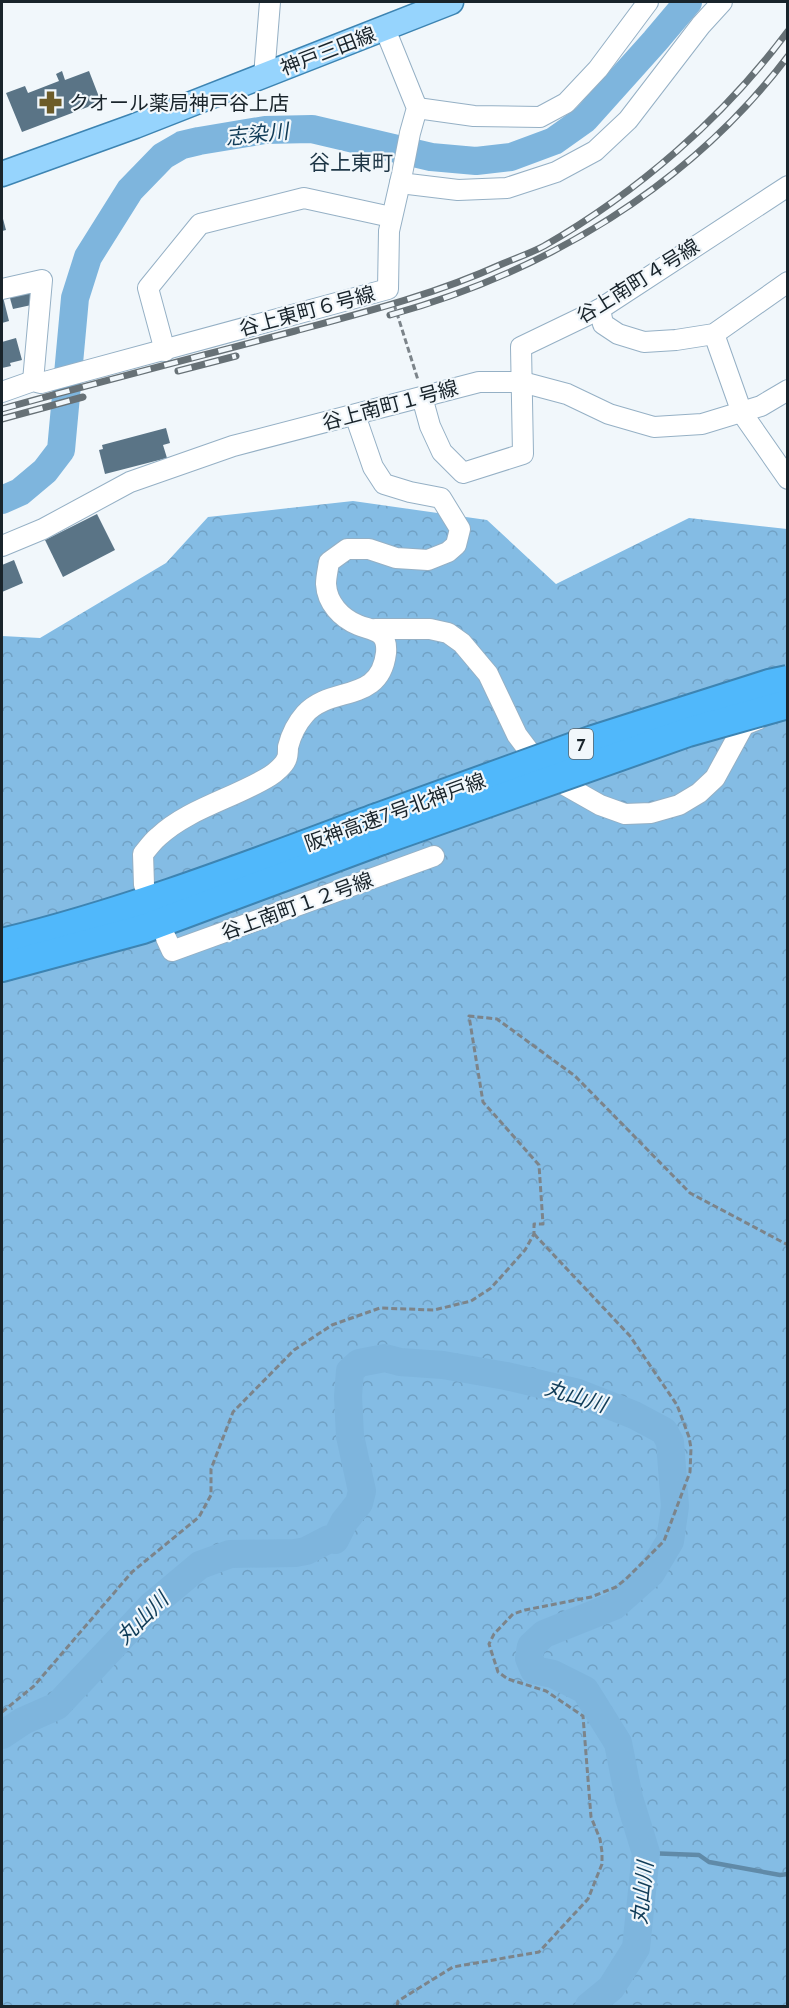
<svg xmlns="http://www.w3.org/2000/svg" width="789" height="2008" font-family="'PT Sans','Noto Sans JP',sans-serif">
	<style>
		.forest { fill: url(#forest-crowns) }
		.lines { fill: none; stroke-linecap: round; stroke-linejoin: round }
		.stream { stroke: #608aa8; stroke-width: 4.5 }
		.river { stroke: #7eb5dd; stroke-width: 28 }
		.building { fill: #5a7486 }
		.minor-casing { stroke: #95b0c5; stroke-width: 22 }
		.major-casing { stroke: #3d84b2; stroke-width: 27 }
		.highway-casing { stroke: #3d84b2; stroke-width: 32 }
		.path { stroke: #7c848a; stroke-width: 3; stroke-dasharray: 6 3; stroke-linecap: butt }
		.minor { stroke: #fff; stroke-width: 20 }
		.major { stroke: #96d4fd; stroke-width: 24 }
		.highway { stroke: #50b8fb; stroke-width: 28 }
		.rail-casing { stroke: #677176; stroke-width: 7 }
		.rail { stroke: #f1f7fb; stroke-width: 4.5; stroke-dasharray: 14; stroke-linecap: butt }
		.highway-bridge-casing { stroke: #3d84b2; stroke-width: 32; stroke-linecap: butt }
		.highway-bridge { stroke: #50b8fb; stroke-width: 28 }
		.labels { text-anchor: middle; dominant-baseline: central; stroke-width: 4.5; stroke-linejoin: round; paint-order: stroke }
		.shield { fill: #f1f7fb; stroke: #5a6369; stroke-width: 1.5 }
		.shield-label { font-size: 18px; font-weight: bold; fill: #19242b }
		.street-label { font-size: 20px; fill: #19242b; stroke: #f1f7fb }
		.poi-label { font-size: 20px; fill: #19242b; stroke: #f1f7fb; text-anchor: start }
		.water-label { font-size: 21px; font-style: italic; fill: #103c58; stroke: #f1f7fb }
		.neighbourhood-label { font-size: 21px; fill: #1f3747; stroke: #f1f7fb }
	</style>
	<defs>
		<pattern id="forest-crowns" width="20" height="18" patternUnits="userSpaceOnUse" patternTransform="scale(1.5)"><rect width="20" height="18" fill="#84bce4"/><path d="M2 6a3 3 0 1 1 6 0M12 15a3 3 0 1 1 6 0" fill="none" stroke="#71a1c4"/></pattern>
	</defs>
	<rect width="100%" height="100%" fill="#f1f7fb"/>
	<polygon class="forest" points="353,501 487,520 556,584 689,518 787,529 787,2006 2,2006 2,636 40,638 166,563 208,517"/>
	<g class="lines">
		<polyline class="stream" points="646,1853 699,1855 709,1862 780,1875 788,1874"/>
		<g class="river">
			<polyline points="2,500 20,492 45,471 61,450 75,298 88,257 130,190 163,156 182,145 199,141 265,130 312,129 431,157 476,161 511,157 554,141 585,119 655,41 688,2"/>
			<polyline points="2,1735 23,1721 57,1706 151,1606 200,1565 230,1554 295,1553 306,1551 329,1539 335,1540 344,1522 359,1503 362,1491 350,1436 348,1396 350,1371 359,1363 385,1358 400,1362 443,1365 506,1376 578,1393 634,1415 664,1431 670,1442 675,1506 670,1541 651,1573 614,1606 544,1634 531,1646 529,1658 534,1670 553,1674 585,1690 618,1743 629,1798 646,1853 636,1948 611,1988 589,2006"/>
		</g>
	</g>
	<g class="building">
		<polygon points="62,71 65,80 89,71 101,102 22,132 6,93 25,86 28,93 59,81 56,74"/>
		<polygon points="2,215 6,230 2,231"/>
		<polygon points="31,286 36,304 13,309 8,291"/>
		<polygon points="2,297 3,297 9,321 2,323"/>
		<polygon points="16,338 22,360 10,363 11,366 2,368 2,342"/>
		<polygon points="166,428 170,443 163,445 167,458 105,474 99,450 103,449 102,445"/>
		<polygon points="97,514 115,550 63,577 45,540"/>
		<polygon points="14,560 23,583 2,592 2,565"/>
	</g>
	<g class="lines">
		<defs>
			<g id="minor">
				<polyline points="264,76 270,2"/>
				<polyline points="417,108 474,116 540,117 566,103 598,69 648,2"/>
				<polyline points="400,183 458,190 507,188 556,172 595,151 628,120 701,25 722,2"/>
				<polyline points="2,289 42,280 33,381"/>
				<polyline points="600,309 603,324 618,334 644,342 676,340 714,334 788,282"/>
				<polyline points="714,334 742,413 788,479"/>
				<polyline points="165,351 148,288 200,224 304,198 391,217"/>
				<polyline points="2,392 33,381 41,383 388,289 389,231 402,174 410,133 417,108 385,29"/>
				<polyline points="422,397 430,426 442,452 463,473 523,454 521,347 600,309 788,186"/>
				<polyline points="2,546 43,529 130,482 233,446 479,382 522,382 567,394 609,414 654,427 702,424 761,406 788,390"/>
				<polyline points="375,629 430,629 448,633 462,643 488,674 517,735 547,775 600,805 625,814 651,813 679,805 699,793 715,778 744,725 759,719"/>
				<path d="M144,885L143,854C148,848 152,842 158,837C189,808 235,798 270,776C275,773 284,765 286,760C288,757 288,751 288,747C291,735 297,723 305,714C331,685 380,704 386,653C388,630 373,631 358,625C341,618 327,603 326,584C326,577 328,569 329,562L347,549H369L396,558L428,560L448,552L456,545L460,529L441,498L410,492L384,484L373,467L355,415"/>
				<polyline points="166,938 172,951 434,856"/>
			</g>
			<polyline id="major" points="2,174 135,126 451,2"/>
			<g id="highway">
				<path d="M2,943C130,912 253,864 377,818"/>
				<polyline points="2,967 143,929 382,840"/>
			</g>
		</defs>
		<use href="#minor" class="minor-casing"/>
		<use href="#major" class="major-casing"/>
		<use href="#highway" class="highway-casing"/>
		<g class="path">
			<polyline points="394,304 418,380"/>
			<polyline points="2,1712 34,1686 132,1572 199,1517 211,1495 211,1469 233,1412 294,1350 332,1325 380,1308 434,1310 471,1301 491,1288 525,1250 534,1234 534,1224 543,1224 539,1165 483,1102 469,1016 497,1019 575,1076 690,1193 788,1245"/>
			<polyline points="397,2006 398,2001 453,1967 539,1952 588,1899 602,1864 602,1852 600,1839 591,1817 583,1716 546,1691 508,1679 498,1672 489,1644 494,1634 513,1614 525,1610 591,1597 616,1587 626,1579 664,1541 690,1472 691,1448 689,1437 677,1405 630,1336 534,1234"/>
		</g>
		<use href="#minor" class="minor"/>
		<use href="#major" class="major"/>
		<use href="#highway" class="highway"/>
		<defs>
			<g id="rail">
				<path d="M390,315C545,272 690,186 788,56"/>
				<polyline points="178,371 236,356"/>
				<path d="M2,409C99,382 197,357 295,331C366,312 436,294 502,264C516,258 531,253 544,246C638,192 723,118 788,31"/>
				<polyline points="2,419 83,397"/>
			</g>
		</defs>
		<use href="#rail" class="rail-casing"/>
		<use href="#rail" class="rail"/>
		<defs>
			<g id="highway-bridge">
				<polyline points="377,818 593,740 769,684 788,680"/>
				<polyline points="382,840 688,732 788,704"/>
			</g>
		</defs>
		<use href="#highway-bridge" class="highway-bridge-casing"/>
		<use href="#highway-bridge" class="highway-bridge"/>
	</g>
	<defs>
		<symbol id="pharmacy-bare" viewBox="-9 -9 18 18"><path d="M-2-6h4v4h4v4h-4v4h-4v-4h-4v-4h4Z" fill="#6d5c29" stroke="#f1f7fb" stroke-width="2.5" paint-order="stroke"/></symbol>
	</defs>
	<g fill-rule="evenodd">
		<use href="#pharmacy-bare" x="34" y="86" width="33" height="33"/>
	</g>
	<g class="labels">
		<rect class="shield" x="569" y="729" width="24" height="30" rx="4.5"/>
		<g class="shield-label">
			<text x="581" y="744">7</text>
		</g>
		<g class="street-label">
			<text transform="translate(328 51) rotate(-21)">神戸三田線</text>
			<text transform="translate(638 281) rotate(-32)">谷上南町４号線</text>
			<text transform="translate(307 311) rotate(-15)">谷上東町６号線</text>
			<text transform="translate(390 405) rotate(-15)">谷上南町１号線</text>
			<text transform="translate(395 812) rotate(-20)">阪神高速7号北神戸線</text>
			<text transform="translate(297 906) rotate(-20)">谷上南町１２号線</text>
		</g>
		<g class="poi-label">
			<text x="69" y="103">クオール薬局神戸谷上店</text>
		</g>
		<g class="water-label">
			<text transform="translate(257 134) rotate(-6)">志染川</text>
			<text transform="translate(576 1396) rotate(17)">丸山川</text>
			<text transform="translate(142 1618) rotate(-45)">丸山川</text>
			<text transform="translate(642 1893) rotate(-84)">丸山川</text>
		</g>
		<g class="neighbourhood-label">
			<text x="351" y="162">谷上東町</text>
		</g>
	</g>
	<rect width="789" height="2008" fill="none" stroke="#19242b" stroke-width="6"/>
</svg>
